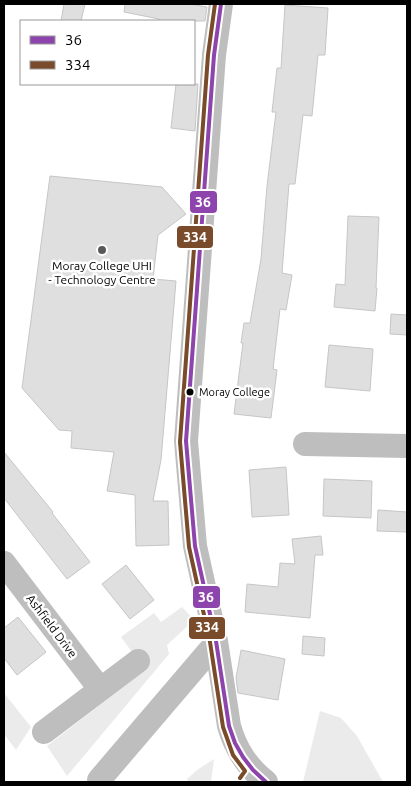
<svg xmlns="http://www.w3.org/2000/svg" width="411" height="786" font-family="Ubuntu,sans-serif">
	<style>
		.green { fill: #ebebeb }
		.building { fill: #dfdfdf; stroke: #c6c6c6 }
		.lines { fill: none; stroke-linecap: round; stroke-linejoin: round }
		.minor { stroke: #bebebe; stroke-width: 24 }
		.bus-1-casing { stroke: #fff; stroke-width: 8 }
		.bus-2-casing { stroke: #fff; stroke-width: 8 }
		.bus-1 { stroke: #8e44ad; stroke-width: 4 }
		.bus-2 { stroke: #7a4b2a; stroke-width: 4 }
		.poi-dot { fill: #595959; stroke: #fff; stroke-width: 2 }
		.bus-dot { fill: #000; stroke: #fff; stroke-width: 2 }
		.labels { text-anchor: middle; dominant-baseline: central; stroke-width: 5; stroke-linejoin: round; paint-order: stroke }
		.bus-label { font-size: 11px; fill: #000; stroke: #fff; text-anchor: start }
		.poi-label { font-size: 12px; fill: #000; stroke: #fff }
		.street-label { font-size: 12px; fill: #000; stroke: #fff }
		.line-badge { stroke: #fff; stroke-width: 2 }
		.badge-label { font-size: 14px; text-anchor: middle; font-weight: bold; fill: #fff }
	</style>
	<rect width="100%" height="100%" fill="#fff"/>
	<g class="green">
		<polygon points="182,607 194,620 167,645 169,654 67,776 47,746 145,670 121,637 154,613 161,622"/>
		<polygon points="4,693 31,727 16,750 4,734"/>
		<polygon points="320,711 341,718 357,736 383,782 303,782"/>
		<polygon points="214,759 211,782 188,782 187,779 197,770"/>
	</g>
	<g class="building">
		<polygon points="64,4 85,4 81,21 61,21"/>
		<polygon points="125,4 190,4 207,7 205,21 159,21 159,19 124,12"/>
		<polygon points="285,5 328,8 325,55 318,55 312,116 303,115 295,184 289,184 282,273 292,275 286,310 280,309 273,369 277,370 271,418 234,414 243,343 241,343 244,323 250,323 261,259 267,186 276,112 272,112 277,68 281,68"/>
		<polygon points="176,84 198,84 195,131 171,128"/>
		<polygon points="50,176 162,187 186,214 158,235 153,279 176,281 161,460 153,501 168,501 169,545 136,546 135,495 107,491 114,452 71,448 72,431 59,430 22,388"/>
		<polygon points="348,216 379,217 376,288 377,288 375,311 334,307 336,284 345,285"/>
		<polygon points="391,314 407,315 407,335 390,334"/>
		<polygon points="329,345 373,349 370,391 325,387"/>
		<polygon points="4,452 53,512 52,513 90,562 67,579 4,498"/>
		<polygon points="286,467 289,515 252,517 249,470"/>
		<polygon points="324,479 372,481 371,518 323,516"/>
		<polygon points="378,510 407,512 407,532 377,531"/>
		<polygon points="321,536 323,555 315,555 310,618 245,612 247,584 278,587 280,563 295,564 292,539"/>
		<polygon points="126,565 154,600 130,619 102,584"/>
		<polygon points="18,617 46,652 17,675 4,658 4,628"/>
		<polygon points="303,636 325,638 324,656 302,654"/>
		<polygon points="241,650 285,659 278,700 238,693 236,678"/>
	</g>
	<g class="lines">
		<g class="minor">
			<path d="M221,4L214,55L186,441L195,546L216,641L229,726C236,750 247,767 266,782"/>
			<polyline points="305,444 407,446"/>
			<polyline points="4,563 100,689"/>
			<polyline points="44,732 138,661"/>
			<polyline points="99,780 216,643"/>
		</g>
		<defs>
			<polyline id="bus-1" points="221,4 214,55 186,441 195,546 216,641 229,726 235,743 243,757 253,770 266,782"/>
			<polyline id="bus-2" points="215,4 208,55 180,442 189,547 210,642 223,727 233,755 245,771 240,778"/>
		</defs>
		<use href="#bus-1" class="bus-1-casing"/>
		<use href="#bus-2" class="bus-2-casing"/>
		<use href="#bus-1" class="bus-1"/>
		<use href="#bus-2" class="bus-2"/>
	</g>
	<circle class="poi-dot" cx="102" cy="250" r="5"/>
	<circle class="bus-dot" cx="190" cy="392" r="4.5"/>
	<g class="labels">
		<g class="bus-label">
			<text x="199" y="392">Moray College</text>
		</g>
		<g class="poi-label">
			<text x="102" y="265">Moray College UHI<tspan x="102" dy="14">- Technology Centre</tspan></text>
		</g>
		<g class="street-label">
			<text transform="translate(52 626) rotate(53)">Ashfield Drive</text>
		</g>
	</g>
	<g class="line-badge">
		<rect x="189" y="190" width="29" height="24" rx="5" fill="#8e44ad"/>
		<rect x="176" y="225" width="38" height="24" rx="5" fill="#7a4b2a"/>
		<rect x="192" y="585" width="29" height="24" rx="5" fill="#8e44ad"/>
		<rect x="188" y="616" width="38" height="24" rx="5" fill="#7a4b2a"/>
	</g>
	<g class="badge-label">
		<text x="203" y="207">36</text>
		<text x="195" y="242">334</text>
		<text x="206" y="602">36</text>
		<text x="207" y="632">334</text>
	</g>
	<rect width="411" height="786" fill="none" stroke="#000000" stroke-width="10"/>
	<rect x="20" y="20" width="175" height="65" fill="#ffffff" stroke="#999999"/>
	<rect x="30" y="36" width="25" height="8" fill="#8e44ad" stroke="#999999"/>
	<text x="65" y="45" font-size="15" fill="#000000">36</text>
	<rect x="30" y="61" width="25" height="8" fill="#7a4b2a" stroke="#999999"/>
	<text x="65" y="70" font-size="15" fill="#000000">334</text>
</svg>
